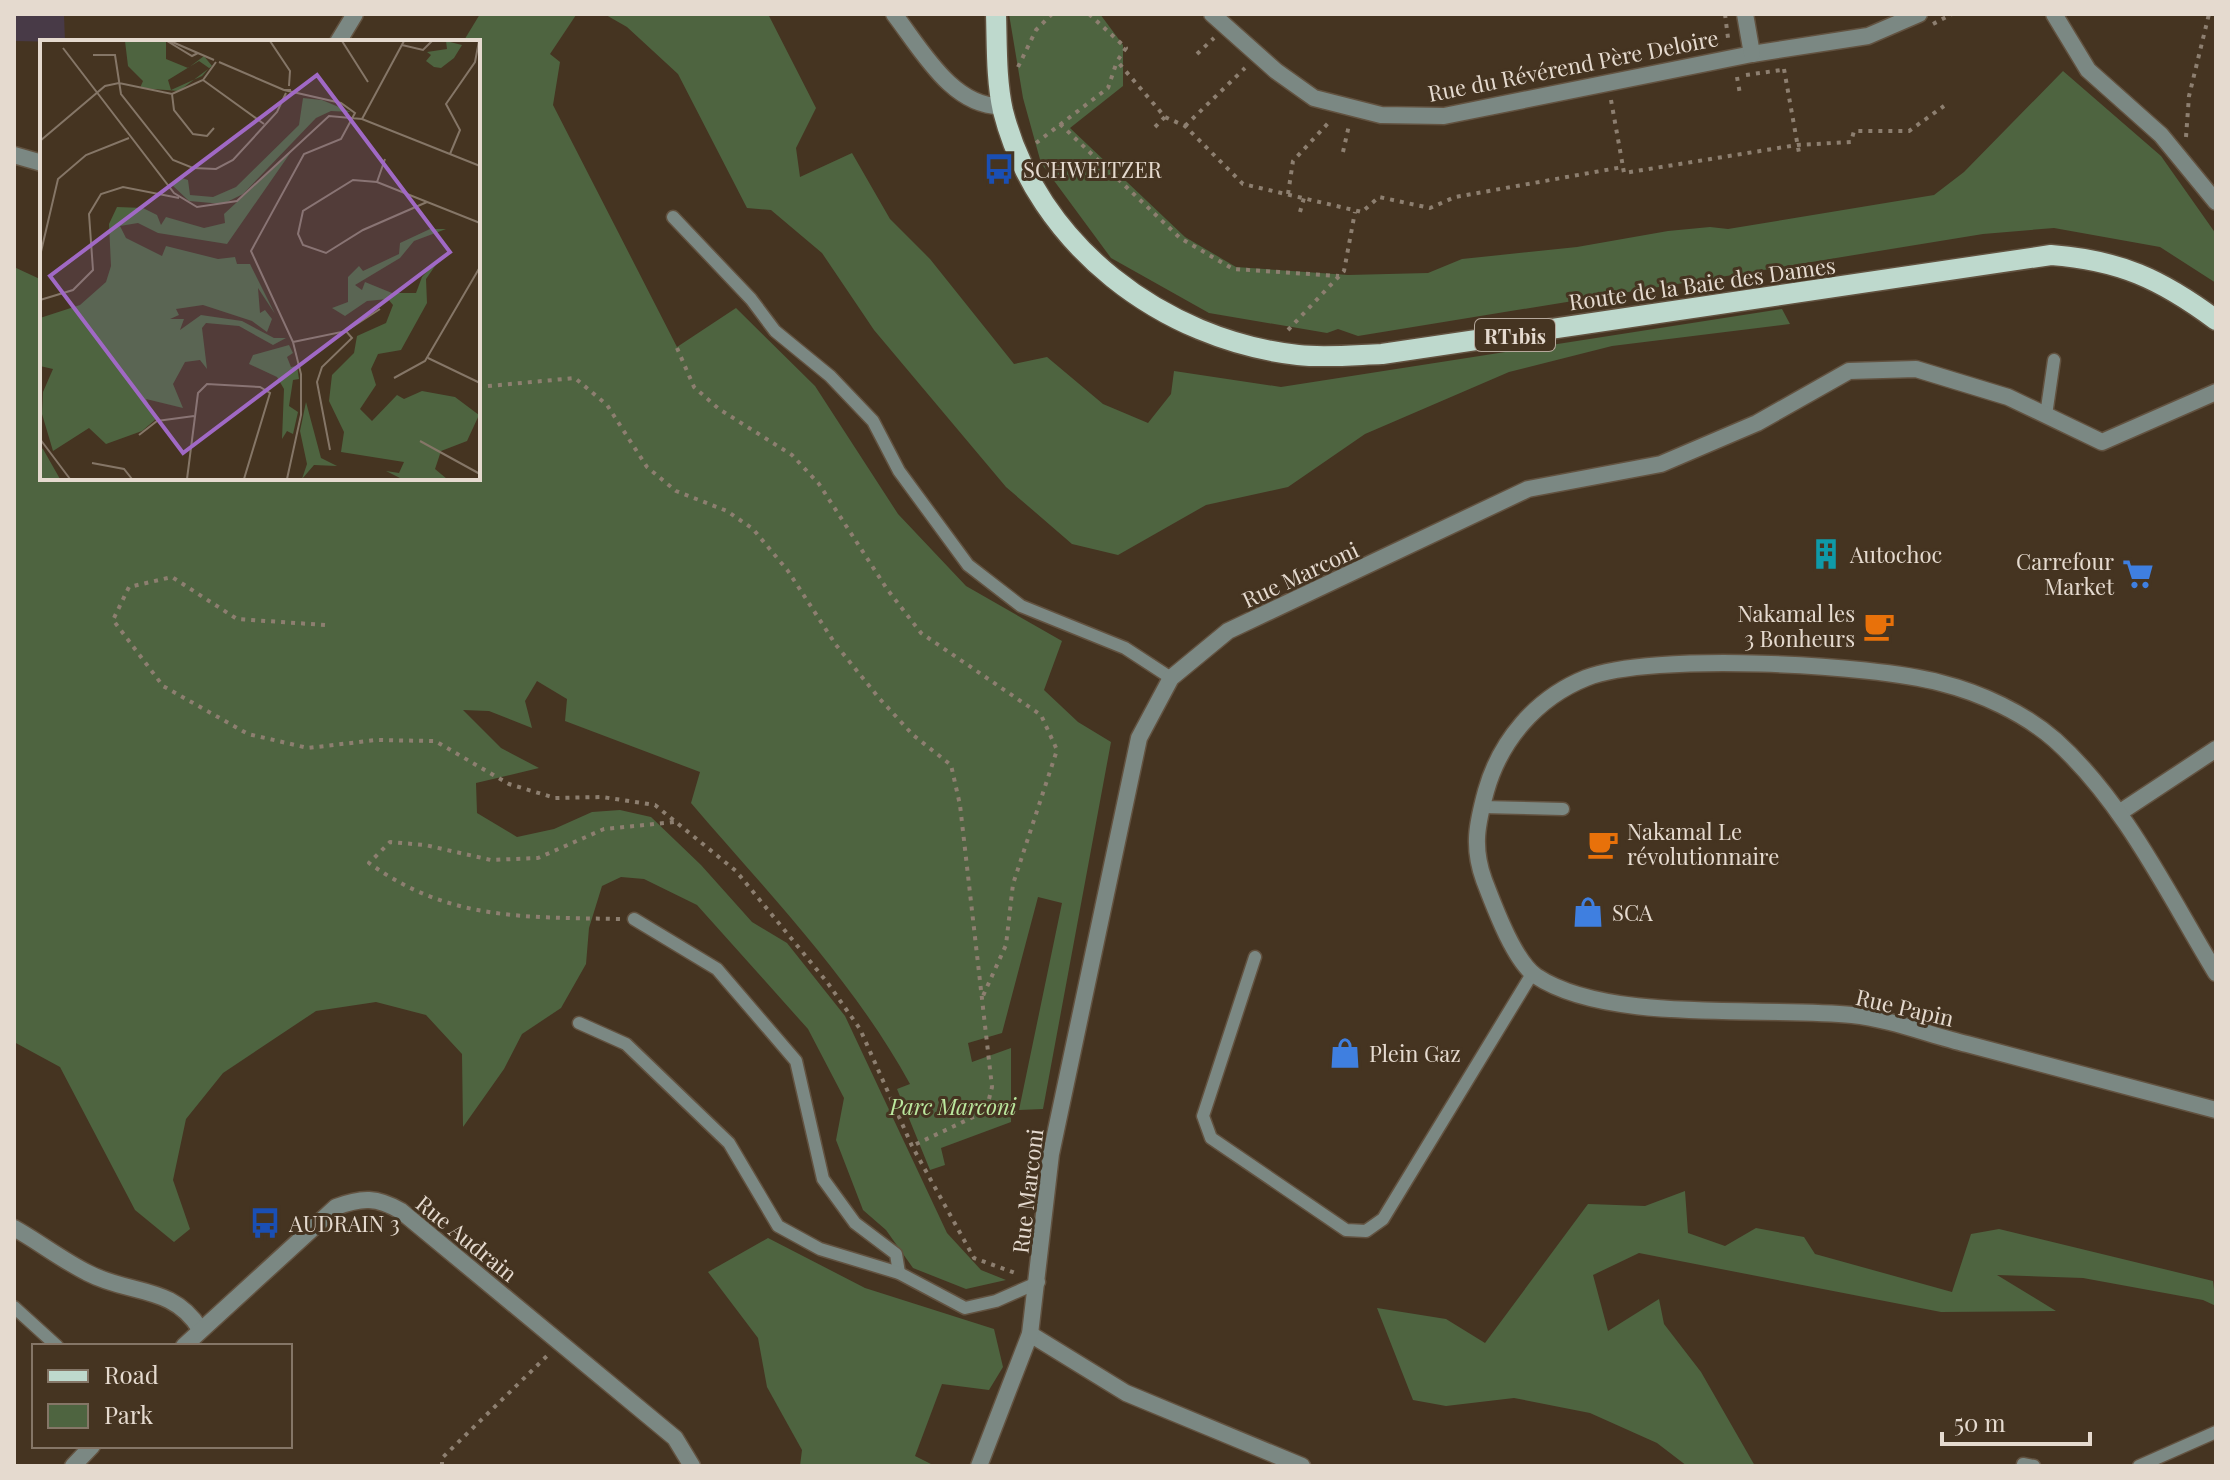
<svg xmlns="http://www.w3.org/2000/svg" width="2230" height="1480" font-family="'Playfair Display',serif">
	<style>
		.education { fill: #483a47 }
		.green { fill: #4e6440 }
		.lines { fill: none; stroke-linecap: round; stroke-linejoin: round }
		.lane-casing { stroke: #625240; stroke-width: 15 }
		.street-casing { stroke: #625240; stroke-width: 19 }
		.primary-casing { stroke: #625240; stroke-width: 23 }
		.path { stroke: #8d7f70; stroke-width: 4; stroke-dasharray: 4 6; stroke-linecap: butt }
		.lane { stroke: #7b8883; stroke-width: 12 }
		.street { stroke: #7b8883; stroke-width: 16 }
		.primary { stroke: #bed9cd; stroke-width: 20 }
		.labels { text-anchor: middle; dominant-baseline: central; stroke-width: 6; stroke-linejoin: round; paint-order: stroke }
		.shield { fill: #453421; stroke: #b5a89b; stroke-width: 2 }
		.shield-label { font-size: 20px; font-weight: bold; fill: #e5dacf }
		.street-label { font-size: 22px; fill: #e5dacf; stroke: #453421 }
		.poi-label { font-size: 22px; fill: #e5dacf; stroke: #453421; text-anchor: start }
		.park-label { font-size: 22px; font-style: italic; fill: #bbe89e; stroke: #453421 }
		.inset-road { fill: none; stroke: #857667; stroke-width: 2 }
		.view { fill: #a069c5; fill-opacity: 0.15; stroke: #a069c5; stroke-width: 4 }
		.inset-edge { fill: none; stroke: #e5dacf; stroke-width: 4 }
	</style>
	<rect width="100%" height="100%" fill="#453421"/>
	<polygon class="education" points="14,14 64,14 65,42 14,41"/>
	<g class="green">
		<path d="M480,14H768L816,108L796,148L800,177L852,153L890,219L930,259L1014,364L1047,357L1103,404L1148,423L1171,394L1174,371L1281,387L1782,309L1790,324L1612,346L1509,372L1365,434L1288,487L1206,505L1118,555L1072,544L1006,487L874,330L822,253L771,210L747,208L678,74L627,27L606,15H576L550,54L560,62L553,105L677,347L736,308L815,386L898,514L966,586L1062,641L1044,690L1078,722L1111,742L1043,1109L1019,1110L1062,903L1038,897L1002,1033L968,1043L972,1062L1011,1048V1122L941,1148L945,1165L930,1170L897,1089L910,1084C853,980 768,893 691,803L700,772L565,721L567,699L537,681L525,701L532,728L489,711L463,710L501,748L539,768L476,783L477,813L517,837L554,829L592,812L620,810L651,817L701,865L752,922L787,943L845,1016L947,1233L981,1270L1006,1280L966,1289L913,1268L886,1230L863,1210L836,1140L844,1098L808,1029L697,905L644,879L621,877L602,886L589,928L586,964L561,1008L522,1034L504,1069L463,1127L462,1054L426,1015L376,1002L316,1011L223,1073L186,1119L173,1180L190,1229L174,1242L135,1210L60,1067L14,1042V267L42,280V478H478V42H463Z"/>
		<polygon points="1009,14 1100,14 1123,45 1123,86 1070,128 1185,237 1236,267 1348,275 1428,273 1462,259 1577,247 1668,231 1710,227 1728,229 1934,195 1964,172 2063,71 2161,156 2216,234 2216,283 2160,247 2054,228 1983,234 1358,336 1338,329 1327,333 1209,313 1111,258 1041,163 1023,98"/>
		<polygon points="1685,1191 1688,1233 1725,1246 1756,1228 1804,1237 1815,1254 1952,1292 1971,1234 1999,1229 2213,1281 2216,1306 2203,1300 2083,1278 1997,1275 2056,1311 1941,1312 1639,1253 1593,1275 1608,1331 1659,1299 1664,1324 1701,1372 1755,1466 1687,1466 1657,1443 1590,1413 1514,1398 1446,1406 1413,1400 1377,1308 1446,1319 1485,1343 1588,1204 1645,1206"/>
		<polygon points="768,1238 865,1288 994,1329 1003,1367 989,1390 942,1384 915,1456 935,1466 800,1466 802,1450 767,1387 758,1338 708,1272"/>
	</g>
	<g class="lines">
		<defs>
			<g id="lane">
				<polyline points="673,217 751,299 775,331 830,376 873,421 899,471 968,565 1021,606 1125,648 1171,678"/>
				<polyline points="2046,415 2054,360"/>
				<polyline points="1482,807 1563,809"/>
				<polyline points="634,919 717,969 796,1061 823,1179 855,1223 896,1254 899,1273"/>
				<polyline points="1255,957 1203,1116 1211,1138 1346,1230 1366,1231 1383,1219 1532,974"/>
				<polyline points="579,1023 626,1044 729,1143 778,1226 820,1249 899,1273 965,1308 996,1301 1039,1282"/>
				<polyline points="14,1307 57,1346"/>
				<polyline points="2023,1464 2034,1466"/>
				<polyline points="2139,1466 2216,1432"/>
			</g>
			<g id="street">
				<path d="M894,14C921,49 953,108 1002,106"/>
				<polyline points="1212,14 1276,71 1314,98 1381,115 1444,116 1752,54 1868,36 1919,14"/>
				<polyline points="1745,14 1752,54"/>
				<polyline points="2054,14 2088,70 2161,135 2216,202"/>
				<polyline points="338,42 355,14"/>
				<polyline points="14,155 42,163"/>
				<polyline points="2119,813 2216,749"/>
				<path d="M2216,973C2168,894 2125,803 2055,740C2024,713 1981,693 1941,683C1871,664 1651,652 1586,678C1536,698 1500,741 1486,791C1477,824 1472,847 1484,880C1494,906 1514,961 1536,976C1608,1024 1765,1006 1852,1015C1890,1019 1930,1035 1967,1044C2050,1066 2133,1088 2216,1110"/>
				<path d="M14,1228C39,1242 62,1260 88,1273C130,1295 173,1285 200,1329"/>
				<polyline points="1030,1334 1126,1393 1302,1466"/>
				<path d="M184,1346L336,1207C362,1197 377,1197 401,1211L675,1438L692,1466"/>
				<polyline points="73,1466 92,1446"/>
				<polyline points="979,1466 1030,1334 1051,1154 1139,738 1171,678 1228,631 1528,489 1661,464 1757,423 1849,371 1916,369 2008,397 2102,442 2216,392"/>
			</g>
			<path id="primary" d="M996,14C997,45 996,80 1003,111C1037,245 1163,340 1298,355C1325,358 1355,355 1382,354L2051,255C2119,260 2161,279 2216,320"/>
		</defs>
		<use href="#lane" class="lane-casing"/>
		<use href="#street" class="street-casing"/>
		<use href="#primary" class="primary-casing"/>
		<g class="path">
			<polyline points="1089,14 1126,48 1117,61 1165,117 1185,126 1243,184 1362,212 1379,197 1430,208 1455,197 1623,167 1624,173 1797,145 1851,142 1854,131 1909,131 1944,106"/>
			<polyline points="1725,14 1728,38 1725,42"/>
			<polyline points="1933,24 1952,14"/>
			<polyline points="1197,54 1214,38"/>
			<polyline points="1018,67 1036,30 1052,14"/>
			<polyline points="1784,69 1799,153"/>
			<polyline points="1746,75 1781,70"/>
			<polyline points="1737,77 1740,94"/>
			<polyline points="1611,100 1623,167"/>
			<polyline points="1060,124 1180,238 1233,269 1339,276"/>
			<polyline points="1185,126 1245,68"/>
			<polyline points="1155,127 1165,117"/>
			<polyline points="2186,137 2189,96 2209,14"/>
			<polyline points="1036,143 1108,88 1117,61"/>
			<polyline points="1343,152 1349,125"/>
			<polyline points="1288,194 1293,161 1331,120"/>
			<polyline points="1300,212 1304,198"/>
			<polyline points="1288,330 1344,271 1355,212"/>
			<polyline points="677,348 694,387 719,409 792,455 819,484 887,589 921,633 1041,715 1057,750 1013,884 1006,945 982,998"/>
			<polyline points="478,387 575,378 607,405 647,467 676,491 727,511 753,529 788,571 836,645 879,698 913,735 951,765 960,805 992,1087 986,1111 912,1146"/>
			<polyline points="325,625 237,619 172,577 129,587 113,620 163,686 248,734 308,748 376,740 435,741 509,784 555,798 602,797 655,805 736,871 827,982 860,1029 912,1146 974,1258 1018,1274"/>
			<path d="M620,919C525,917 449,921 369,863L390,842L425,845L491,860L538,858L604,829L675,822"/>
			<polyline points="442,1466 442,1458 550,1353"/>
		</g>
		<use href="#lane" class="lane"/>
		<use href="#street" class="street"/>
		<use href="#primary" class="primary"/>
	</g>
	<defs>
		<symbol id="bus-bare" viewBox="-9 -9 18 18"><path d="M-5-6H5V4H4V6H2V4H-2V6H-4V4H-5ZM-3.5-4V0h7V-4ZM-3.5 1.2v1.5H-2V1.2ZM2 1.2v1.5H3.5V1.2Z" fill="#1a4fb4" stroke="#453421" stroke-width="2.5" paint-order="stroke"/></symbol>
		<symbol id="building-bare" viewBox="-9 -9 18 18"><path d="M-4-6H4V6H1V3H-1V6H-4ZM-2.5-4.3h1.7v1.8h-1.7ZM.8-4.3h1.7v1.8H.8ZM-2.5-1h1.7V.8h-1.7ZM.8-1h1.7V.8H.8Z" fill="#0f9aa8" stroke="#453421" stroke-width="2.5" paint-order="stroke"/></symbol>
		<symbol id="supermarket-bare" viewBox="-9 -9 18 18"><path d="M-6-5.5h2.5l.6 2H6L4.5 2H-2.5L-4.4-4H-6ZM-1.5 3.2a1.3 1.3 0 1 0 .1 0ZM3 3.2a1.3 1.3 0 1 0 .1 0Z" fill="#3f7fe0" stroke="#453421" stroke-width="2.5" paint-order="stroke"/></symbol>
		<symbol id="cafe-bare" viewBox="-9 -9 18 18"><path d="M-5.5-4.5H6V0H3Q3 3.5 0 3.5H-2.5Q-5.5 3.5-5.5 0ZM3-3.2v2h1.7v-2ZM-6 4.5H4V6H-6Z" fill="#e8710a" stroke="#453421" stroke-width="2.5" paint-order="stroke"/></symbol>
		<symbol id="shop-bare" viewBox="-9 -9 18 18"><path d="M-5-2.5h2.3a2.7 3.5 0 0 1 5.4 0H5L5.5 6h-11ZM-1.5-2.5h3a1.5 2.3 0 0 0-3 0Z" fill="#3f7fe0" stroke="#453421" stroke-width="2.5" paint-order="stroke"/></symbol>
	</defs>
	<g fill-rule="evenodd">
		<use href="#bus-bare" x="977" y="147" width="44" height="44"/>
		<use href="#building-bare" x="1804" y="532" width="44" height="44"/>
		<use href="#supermarket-bare" x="2116" y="552" width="44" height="44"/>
		<use href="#cafe-bare" x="1857" y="604" width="44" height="44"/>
		<use href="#cafe-bare" x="1581" y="822" width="44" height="44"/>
		<use href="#shop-bare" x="1566" y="890" width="44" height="44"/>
		<use href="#shop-bare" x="1323" y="1031" width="44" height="44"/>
		<use href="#bus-bare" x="243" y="1201" width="44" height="44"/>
	</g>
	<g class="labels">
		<rect class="shield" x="1475" y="319" width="80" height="32" rx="6"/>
		<g class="shield-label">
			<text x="1515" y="335">RT1bis</text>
		</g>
		<g class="street-label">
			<text transform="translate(1573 65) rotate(-11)">Rue du Révérend Père Deloire</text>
			<text transform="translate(1702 283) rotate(-8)">Route de la Baie des Dames</text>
			<text transform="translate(1300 574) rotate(-25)">Rue Marconi</text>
			<text transform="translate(1905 1007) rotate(13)">Rue Papin</text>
			<text transform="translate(1027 1191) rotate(-83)">Rue Marconi</text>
			<text transform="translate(467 1238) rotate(39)">Rue Audrain</text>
		</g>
		<g class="poi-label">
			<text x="1023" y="169">SCHWEITZER</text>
			<text x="1850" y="554">Autochoc</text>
			<text x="2114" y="561" text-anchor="end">Carrefour<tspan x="2114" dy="25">Market</tspan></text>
			<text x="1855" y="613" text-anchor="end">Nakamal les<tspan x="1855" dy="25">3 Bonheurs</tspan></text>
			<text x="1627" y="831">Nakamal Le<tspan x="1627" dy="25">révolutionnaire</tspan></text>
			<text x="1612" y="912">SCA</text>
			<text x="1369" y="1053">Plein Gaz</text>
			<text x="289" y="1223">AUDRAIN 3</text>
		</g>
		<g class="park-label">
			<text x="953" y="1106">Parc Marconi</text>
		</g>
	</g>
	<g transform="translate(40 40)">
		<rect width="440" height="440" fill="#453421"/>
		<path d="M85,1H126V19L148,28L164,16L172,26L139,51L100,48L103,41L88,26ZM159,21L169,28L162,36L131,50L128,40ZM406,1L422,5L414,18L401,28L394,27L386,21L391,15L387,12L407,9ZM263,58L282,60L311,72L291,71L276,78L203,154L183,164L149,161L131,144L139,137L148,140L150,155L173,157L196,147L259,85ZM251,112L187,204L118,193L98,183L80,186L86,198L122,216L126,206L178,219L195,217L197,224H210L235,274L218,248L220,273L225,270L232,279L227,292L212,281L163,265L136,269L139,275L130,279H144L140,290L161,275L202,281L234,298H246L233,305L199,286L166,283L162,288L167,329L160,320L145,322L133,344L143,368L106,359L116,379L102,391L66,404L49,388L13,411L2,374L3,352L13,329L0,326V278L40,265L66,242L71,226L69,184L77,167L103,168L117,175L121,185L126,177L164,188L185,183L184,174ZM390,189H406L374,201L360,218L315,245L322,250L325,242L352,253H376L382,237L402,216L386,239L387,263L361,310L338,314L331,329L336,345L320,369L332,381L357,355L364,359L382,351L415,357L439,375L427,401L401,411L395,429L407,439H362L346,431L359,433L364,422L301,412L304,392L289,361L292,335L314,313L317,296L346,283L353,265L348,259L327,261L305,276L292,268L308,262V237L319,226L323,231L359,214L360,203ZM249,305L253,313L247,317L251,327L257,326L259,339L253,340L249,366L258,372L253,394L247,391L242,399L244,349L237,337L209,324L213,315ZM266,362L281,418L297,426L274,425L262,439L267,424L260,391ZM0,407L3,409L20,439H0Z" fill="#4e6440" fill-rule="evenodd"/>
		<path class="inset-road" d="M127,1L152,16L158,13M130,1L174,20M230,1L250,31L249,46M302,1L328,42M362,5L383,10L392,1M23,8L134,153L157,167L197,161L289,76L322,79L440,126M53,15H75L81,54L133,120L153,128L176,129L193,120L237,72L246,53M179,22L244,50M163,40L224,84M132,54L134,70L153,94L167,96L174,88M322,79L364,1M0,101L65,46L79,43L132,54L163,40L176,22M410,114L420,90L406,64L435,22L439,1M337,142L345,119M387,162L323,190L286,213L263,205L258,194L263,171L313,140L337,142L440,183M0,216L18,139L46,115L89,98M0,260L33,250L53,230L49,174L61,154L83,147L139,158M306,291L340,269M253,302L306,291L312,298L282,327L277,342L290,410M388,318L440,343M354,338L385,321L440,227M99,395L117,381L154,376M0,399L30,439M380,401L440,434M52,423L84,429L92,439M147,439L158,353L167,344L220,347L230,353L204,439M247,439L261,375V334L253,302L211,211L264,114L301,99L315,73L301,63L244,50H251"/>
		<path class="view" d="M277,35L410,212L143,413L10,236Z"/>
		<rect width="440" height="440" class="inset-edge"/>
	</g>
	<rect width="2230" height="1480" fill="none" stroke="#e5dacf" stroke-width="32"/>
	<rect x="32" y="1344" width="260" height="104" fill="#453421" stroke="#857667" stroke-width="2"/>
	<rect x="48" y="1370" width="40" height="12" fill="#bed9cd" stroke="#857667" stroke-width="2"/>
	<text x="104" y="1384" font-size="24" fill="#e5dacf">Road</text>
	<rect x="48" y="1404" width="40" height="24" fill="#4e6440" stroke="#857667" stroke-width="2"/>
	<text x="104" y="1424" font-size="24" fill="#e5dacf">Park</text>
	<path d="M1942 1432v12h148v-12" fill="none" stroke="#e5dacf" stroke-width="4"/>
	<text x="1954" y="1432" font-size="24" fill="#e5dacf" stroke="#453421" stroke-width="6" paint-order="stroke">50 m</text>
</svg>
